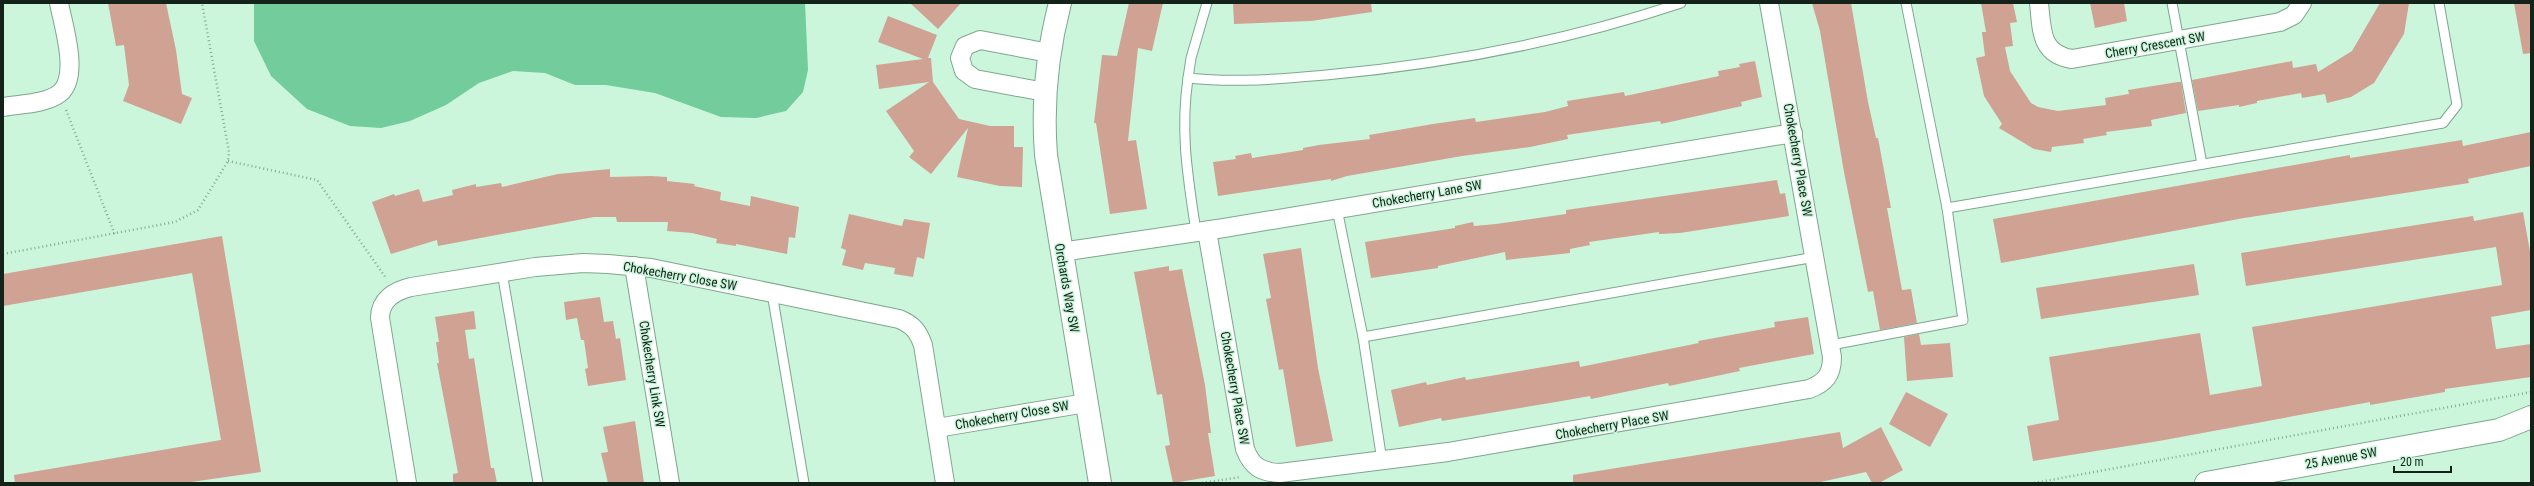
<svg xmlns="http://www.w3.org/2000/svg" width="2534" height="486" font-family="'Roboto Condensed',sans-serif">
	<style>
		.water { fill: #72cc9b }
		.building { fill: #cfa294 }
		.lines { fill: none; stroke-linecap: round; stroke-linejoin: round }
		.lane-casing { stroke: #7ea78e; stroke-width: 11 }
		.street-casing { stroke: #7ea78e; stroke-width: 20 }
		.secondary-casing { stroke: #7ea78e; stroke-width: 24 }
		.path { stroke: #87a894; stroke-width: 2.5; stroke-dasharray: 1 3; stroke-linecap: butt }
		.lane { stroke: #fff; stroke-width: 9 }
		.street { stroke: #fff; stroke-width: 18 }
		.secondary { stroke: #fff; stroke-width: 22 }
		.labels { text-anchor: middle; dominant-baseline: central; stroke-width: 3; stroke-linejoin: round; paint-order: stroke }
		.street-label { font-size: 13px; fill: #13231a; stroke: #cbf6db }
	</style>
	<rect width="100%" height="100%" fill="#cbf6db"/>
	<polygon class="water" points="254,3 805,3 808,70 803,92 786,111 756,118 721,117 655,93 606,85 575,85 545,73 513,71 479,83 446,105 410,121 381,128 350,126 307,109 271,76 254,41"/>
	<g class="building">
		<polygon points="108,3 166,3 176,50 182,94 192,98 181,124 123,101 129,85 124,45 116,46"/>
		<polygon points="910,3 961,3 938,29"/>
		<polygon points="1129,3 1163,3 1152,51 1138,48 1128,141 1136,140 1147,209 1110,214 1096,123 1094,123 1102,55 1117,56"/>
		<polygon points="1233,3 1371,3 1372,12 1311,21 1234,24"/>
		<polygon points="1812,3 1851,3 1868,102 1876,138 1878,138 1891,208 1887,208 1902,290 1911,289 1917,323 1880,330 1873,291 1868,292 1844,172 1820,31"/>
		<polygon points="1981,3 2013,3 2017,22 2010,23 2013,46 2005,47 2010,71 2031,103 2038,107 2058,111 2106,105 2105,98 2129,94 2128,90 2178,82 2181,82 2186,113 2151,120 2152,126 2106,132 2107,135 2083,139 2084,143 2052,147 2051,152 2034,149 1999,128 2002,124 1984,96 1976,58 1985,56 1982,32 1986,32"/>
		<polygon points="2090,3 2124,3 2127,21 2095,28"/>
		<polygon points="2380,3 2409,3 2404,34 2374,83 2351,97 2327,103 2325,94 2302,98 2301,93 2257,101 2257,103 2239,107 2239,105 2198,111 2192,80 2292,61 2293,68 2316,64 2318,72 2352,51"/>
		<polygon points="2514,3 2531,3 2531,53 2523,54"/>
		<polygon points="888,16 937,35 928,58 931,58 933,82 959,119 990,126 1014,126 1014,147 1023,147 1022,187 1000,186 957,177 968,128 931,174 909,157 914,151 886,111 929,82 879,89 876,65 923,59 878,42"/>
		<polygon points="1755,61 1762,97 1741,102 1742,106 1661,124 1660,121 1567,135 1568,139 1530,147 1462,156 1347,176 1331,181 1331,179 1218,196 1213,162 1236,159 1235,156 1251,153 1252,158 1303,150 1303,148 1319,145 1370,139 1369,135 1433,124 1475,118 1476,122 1545,112 1568,106 1567,101 1624,92 1625,96 1719,76 1718,71 1740,67 1739,64"/>
		<polygon points="2531,132 2531,166 2468,179 2469,183 2244,218 2001,263 1993,219 2350,155 2350,158 2462,140 2463,146"/>
		<polygon points="610,169 610,177 651,176 667,177 667,181 695,184 694,186 721,192 720,200 750,206 751,196 799,207 795,238 789,237 787,254 736,244 736,246 716,243 717,239 692,233 667,231 668,222 617,222 616,217 594,217 438,246 437,240 391,254 372,202 394,194 395,196 419,189 423,202 453,195 452,190 476,184 476,187 501,183 502,187 558,174"/>
		<polygon points="1777,180 1780,194 1785,193 1789,216 1680,233 1659,234 1659,232 1589,242 1590,245 1570,249 1570,253 1552,255 1506,260 1505,252 1438,266 1438,268 1371,278 1365,242 1455,228 1455,226 1473,222 1474,226 1496,224 1566,214 1566,210 1587,207"/>
		<polygon points="2523,212 2531,257 2531,310 2491,317 2496,349 2531,344 2531,377 2445,389 2445,392 2370,405 2370,402 2159,441 2033,461 2027,426 2059,420 2049,357 2200,333 2210,395 2262,386 2252,327 2502,285 2496,247 2246,286 2241,253 2473,216 2474,221"/>
		<polygon points="849,214 902,226 904,219 930,223 924,259 917,257 913,277 894,274 895,268 865,263 863,270 842,265 846,250 841,248"/>
		<polygon points="222,236 261,472 184,483 15,483 14,475 221,440 192,273 3,306 3,274"/>
		<polygon points="1301,248 1318,368 1333,441 1296,447 1283,369 1279,370 1266,299 1271,298 1263,254"/>
		<polygon points="2194,264 2199,295 2041,319 2036,288"/>
		<polygon points="1169,266 1169,271 1182,269 1205,385 1211,433 1208,433 1215,476 1173,483 1165,446 1170,445 1162,394 1157,395 1134,272"/>
		<polygon points="600,297 604,322 613,321 616,339 620,338 626,380 588,386 585,369 588,368 584,340 581,340 577,318 566,320 564,302"/>
		<polygon points="474,311 476,329 465,330 469,359 474,358 491,468 494,468 497,483 453,483 453,474 458,473 437,363 439,363 436,342 439,342 435,317"/>
		<polygon points="1808,317 1814,354 1739,368 1740,371 1669,386 1668,383 1591,399 1590,396 1556,402 1442,421 1441,418 1399,427 1391,390 1426,382 1427,385 1465,377 1466,380 1579,361 1580,367 1699,343 1698,341 1775,327 1774,322"/>
		<polygon points="1919,334 1921,345 1950,343 1953,377 1907,381 1904,337"/>
		<polygon points="1906,392 1948,414 1930,447 1889,424"/>
		<polygon points="635,421 644,483 608,483 601,453 608,452 603,427"/>
		<polygon points="1881,427 1903,470 1879,483 1872,483 1866,472 1816,483 1573,483 1573,475 1840,432 1843,448"/>
	</g>
	<g class="lines">
		<defs>
			<g id="lane">
				<path d="M1207,3L1191,58L1188,78C1235,83 1280,79 1326,75C1446,64 1567,41 1681,3"/>
				<polyline points="2172,3 2202,164"/>
				<path d="M1188,78C1180,134 1188,177 1196,232"/>
				<polyline points="1947,208 2443,123 2457,105 2439,3"/>
				<polyline points="1337,209 1363,337 1382,461"/>
				<polyline points="502,272 538,483"/>
				<polyline points="772,293 804,483"/>
				<polyline points="1363,337 1815,257"/>
				<polyline points="1831,345 1963,320 1947,208 1906,3"/>
			</g>
			<g id="street">
				<path d="M2039,3C2042,30 2040,54 2072,59L2280,22L2294,15L2302,3"/>
				<polyline points="1045,92 975,79 964,71 960,58 965,46 980,40 1049,53"/>
				<path d="M3,107C20,104 46,104 60,93C80,76 63,25 59,3"/>
				<path d="M1207,231L1245,449C1252,467 1261,472 1280,473L1448,452L1809,389C1825,383 1832,375 1832,357L1769,3"/>
				<polyline points="1061,252 1224,228 1793,133"/>
				<polyline points="634,266 670,483"/>
				<polyline points="937,428 1086,403"/>
				<path d="M407,483L380,318C380,300 394,291 411,287L535,267L583,263L608,264L651,268L899,319C913,325 918,331 923,345L945,483"/>
			</g>
			<g id="secondary">
				<path d="M1060,3C1047,53 1042,103 1046,155L1100,483"/>
				<polyline points="2206,483 2499,430 2531,417"/>
			</g>
		</defs>
		<use href="#lane" class="lane-casing"/>
		<use href="#street" class="street-casing"/>
		<use href="#secondary" class="secondary-casing"/>
		<g class="path">
			<polyline points="66,110 115,235"/>
			<polyline points="228,161 317,180 386,278"/>
			<polyline points="3,254 175,222 198,210 228,161 229,152 202,3"/>
			<polyline points="1202,483 1241,477"/>
			<polyline points="2034,483 2531,392"/>
		</g>
		<use href="#lane" class="lane"/>
		<use href="#street" class="street"/>
		<use href="#secondary" class="secondary"/>
	</g>
	<g class="labels">
		<g class="street-label">
			<text transform="translate(2155 45) rotate(-10)">Cherry Crescent SW</text>
			<text transform="translate(1798 160) rotate(80)">Chokecherry Place SW</text>
			<text transform="translate(1427 194) rotate(-10)">Chokecherry Lane SW</text>
			<text transform="translate(680 276) rotate(10)">Chokecherry Close SW</text>
			<text transform="translate(1067 288) rotate(80)">Orchards Way SW</text>
			<text transform="translate(652 374) rotate(81)">Chokecherry Link SW</text>
			<text transform="translate(1235 388) rotate(80)">Chokecherry Place SW</text>
			<text transform="translate(1012 415) rotate(-10)">Chokecherry Close SW</text>
			<text transform="translate(1612 425) rotate(-10)">Chokecherry Place SW</text>
			<text transform="translate(2341 458) rotate(-10)">25 Avenue SW</text>
		</g>
	</g>
	<rect width="2534" height="486" fill="none" stroke="#13231a" stroke-width="8"/>
	<path d="M2394 466v6h57v-6" fill="none" stroke="#13231a" stroke-width="2"/>
	<text x="2400" y="466" font-size="12" fill="#13231a" stroke="#cbf6db" stroke-width="3" paint-order="stroke">20 m</text>
</svg>
